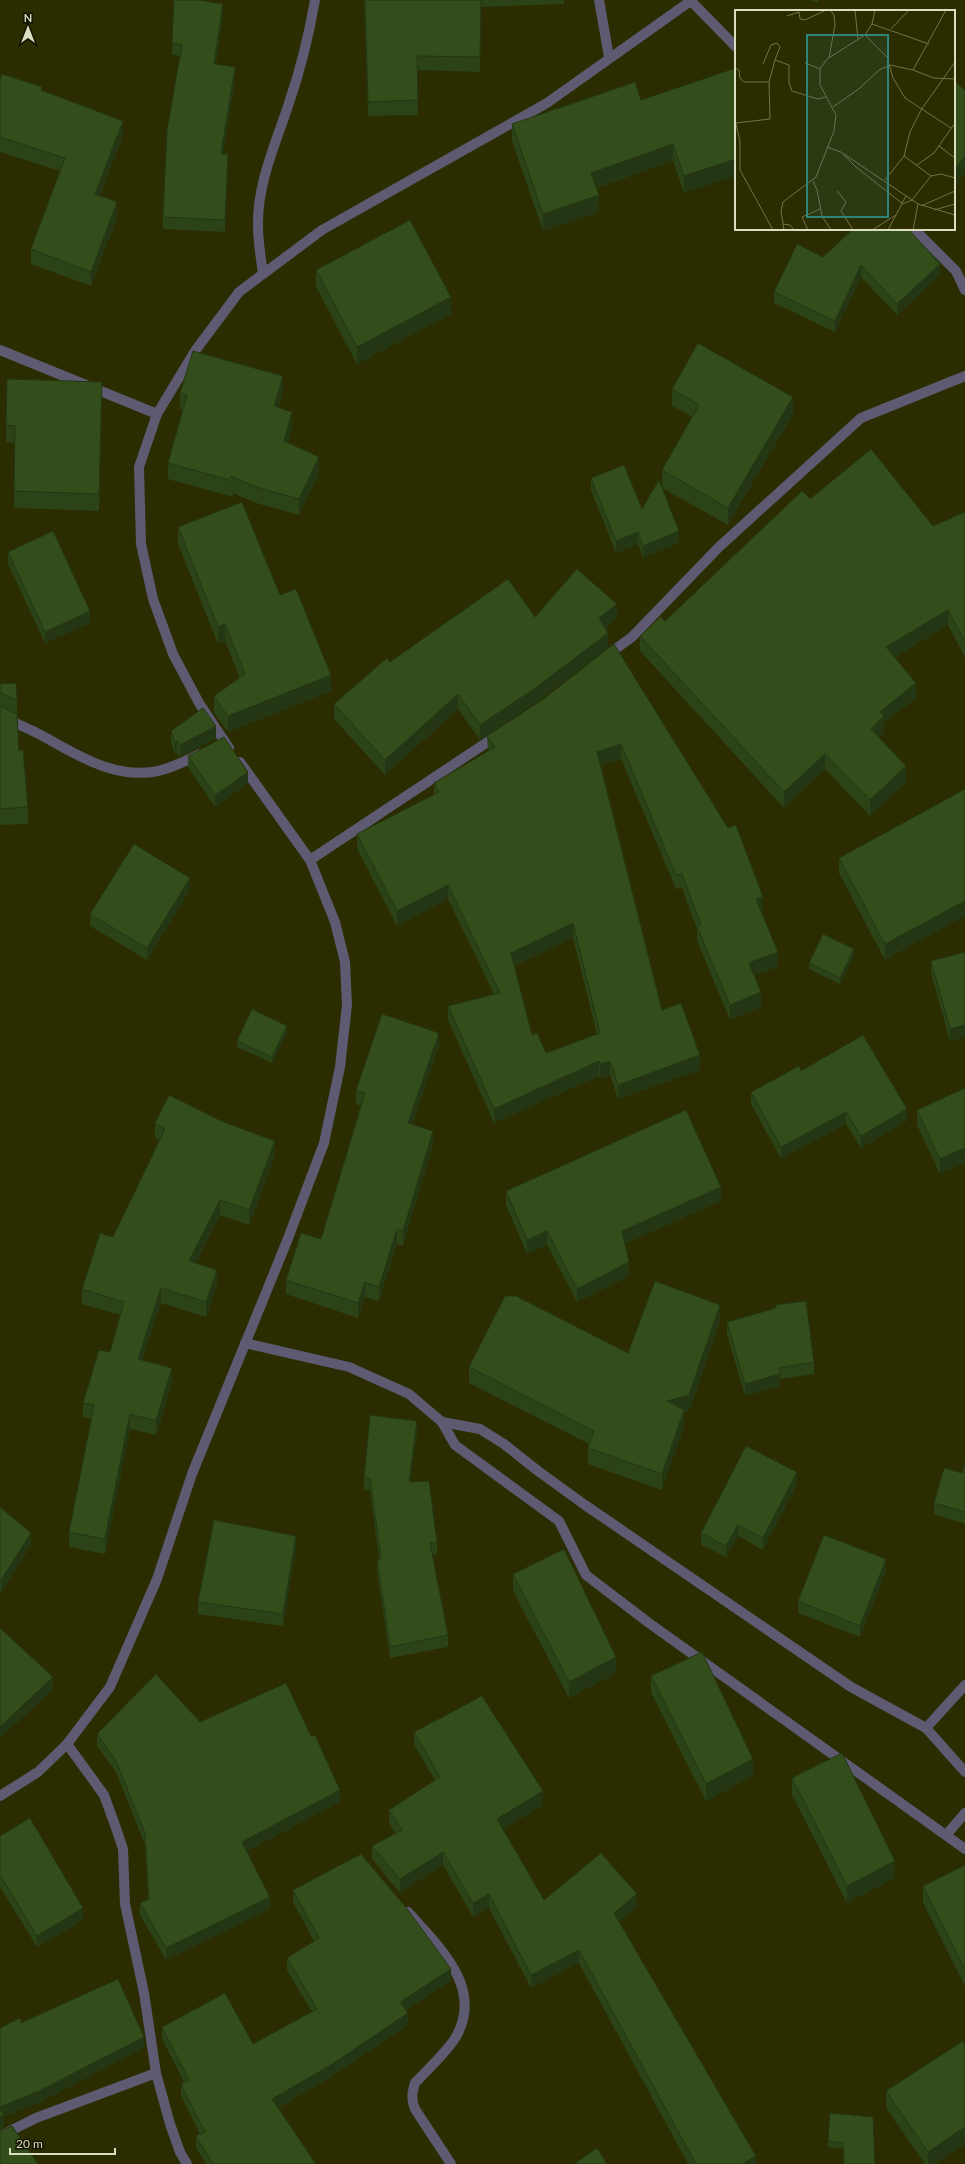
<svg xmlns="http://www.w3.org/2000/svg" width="965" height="2164" font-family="Lato,sans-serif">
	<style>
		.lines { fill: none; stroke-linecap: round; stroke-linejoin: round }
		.minor { stroke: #5d5a71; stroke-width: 10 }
		.tertiary { stroke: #5d5a71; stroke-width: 10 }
		.wall { fill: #2c4217; fill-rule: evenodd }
		.shaded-wall { fill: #243613 }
		.building { fill: #334d1b; stroke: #243613; fill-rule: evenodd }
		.inset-road { fill: none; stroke: #71734c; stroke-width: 1 }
		.view { fill: #2d857a; fill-opacity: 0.15; stroke: #2d857a; stroke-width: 2 }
		.inset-edge { fill: none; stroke: #daddbf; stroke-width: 2 }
	</style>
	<rect width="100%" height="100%" fill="#2b2d00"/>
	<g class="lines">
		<g class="minor">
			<polyline points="599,0 609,57"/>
			<polyline points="691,1 736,47"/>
			<polyline points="914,229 956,271 965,290"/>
			<path d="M263,274C261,258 258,242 258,226C257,182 277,141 290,100C301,68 309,34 315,0"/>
			<polyline points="0,350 157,414"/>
			<polyline points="606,656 632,637 719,547 861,418 965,376"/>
			<path d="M0,716C11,721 22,726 33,731C71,750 107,778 152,772C168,770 186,761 200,754"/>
			<polyline points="310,860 498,735"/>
			<polyline points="245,1343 349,1367 409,1394 442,1422 455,1445 559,1521 586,1575 649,1623 965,1849"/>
			<polyline points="442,1422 480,1429 504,1444 538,1471 585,1505 851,1687 926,1728 965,1772"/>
			<polyline points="926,1728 965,1685"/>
			<polyline points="67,1744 104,1795 116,1828 123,1849 125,1904 144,1993 156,2073 170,2124 180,2152 187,2164"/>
			<polyline points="947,1834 965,1813"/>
			<path d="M408,1912C438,1946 483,1986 457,2035C450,2049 427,2070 415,2083C412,2093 411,2100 415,2109L451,2164"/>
			<polyline points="0,2136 36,2118 156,2073"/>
		</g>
		<g class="tertiary">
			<polyline points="229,748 199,703 173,654 153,599 141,544 139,467 157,414 195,351 239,292 322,230 547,103 692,0"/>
			<polyline points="0,1796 38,1772 67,1744 110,1687 157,1579 192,1474 287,1241 324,1143 340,1067 347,1005 345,962 335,922 310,860 240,762"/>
		</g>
	</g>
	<g class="wall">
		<polygon points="364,0 564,0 564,4 481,7 480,72 417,70 418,115 368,116"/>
		<polygon points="811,0 819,0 817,3"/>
		<polygon points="223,15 216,64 235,79 223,154 228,166 225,232 163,229 163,217 180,56 172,55 172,43"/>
		<polygon points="736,68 684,193 673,161 596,188 599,212 543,231 512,141 512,124 641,100"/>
		<polygon points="0,81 42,90 123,135 100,196 117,217 91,286 31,264 31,249 60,171 0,152"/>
		<polygon points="954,81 965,90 965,173 955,186 954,185"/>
		<polygon points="823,257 940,275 897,315 861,277 835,332 774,303 774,292"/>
		<polygon points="316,270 451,314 357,364 316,287"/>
		<polygon points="672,389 793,414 728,525 662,488 679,543 643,558 638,544 616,553 591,490 591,478 642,509 662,487 662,470 692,417 672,406"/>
		<polygon points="283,392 278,408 292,428 288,443 319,473 299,515 256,503 233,493 233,497 168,479 168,463 183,410 180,409 180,393"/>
		<polygon points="102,398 99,511 14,508 15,443 6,442 6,425"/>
		<polygon points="810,499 933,526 965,512 965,657 948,625 895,657 916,698 884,723 884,732 879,737 906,782 870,816 825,769 784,808 640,651 640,636 665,621"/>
		<polygon points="178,527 280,595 331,691 228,732 214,713 214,696 240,678 225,641 218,644 178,544"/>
		<polygon points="8,552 90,623 45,643 8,564"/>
		<polygon points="535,617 617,619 605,628 608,648 534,704 480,740 458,709 385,775 334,719 334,704 390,662"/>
		<path d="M614,644L763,911L761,912L778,966L754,976L761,1007L730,1020L697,941V929L682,888L676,889L621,759L601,766L662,1010L700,1070L618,1099L610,1075L600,1079L599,1076L494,1123L448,1020V1006L494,994L448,899L397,926L357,849V834L434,795V783L488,751L487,736L542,700ZM573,938L597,1034L546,1053L532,1035L514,966Z"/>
		<polygon points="0,684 17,700 17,714 19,751 28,807 28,824 0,825"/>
		<polygon points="171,731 216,738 180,757 177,753 175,754 171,743"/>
		<polygon points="188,756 248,783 215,807 188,767"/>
		<polygon points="965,789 885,960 839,873 839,858"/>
		<polygon points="190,890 147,960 90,926 90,914"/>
		<polygon points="965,952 950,1041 931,973 931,961"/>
		<polygon points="854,955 840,984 809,969 809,963"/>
		<polygon points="287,1032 272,1063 237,1047 237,1041"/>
		<polygon points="439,1047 412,1125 433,1145 403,1246 397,1244 379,1301 365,1297 358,1318 286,1294 286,1280 321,1239 361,1106 356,1104 356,1090"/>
		<polygon points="801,1071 907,1121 861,1148 846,1124 781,1159 751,1104 751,1092"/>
		<polygon points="965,1088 940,1174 917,1125 917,1110"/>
		<polygon points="155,1123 275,1156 249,1225 220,1215 196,1263 217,1284 206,1317 161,1303 142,1360 172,1383 156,1435 130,1429 105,1554 69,1547 69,1532 91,1419 83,1417 83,1403 110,1352 120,1315 82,1304 82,1289 113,1237 160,1141 155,1138"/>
		<polygon points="506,1191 721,1201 624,1244 629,1276 577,1302 547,1245 527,1254 506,1205"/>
		<polygon points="775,1305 814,1362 814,1374 780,1379 780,1386 745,1396 727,1334 727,1322 775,1309"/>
		<polygon points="720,1321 689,1411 684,1413 684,1426 662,1490 588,1464 588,1448 589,1444 469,1383 469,1367 628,1353"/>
		<polygon points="417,1433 410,1482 437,1542 437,1554 432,1554 448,1635 448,1647 390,1658 377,1571 377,1559 379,1559 370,1490 364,1490 364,1478"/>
		<polygon points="965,1462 965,1524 934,1514 934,1503 962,1473"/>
		<polygon points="797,1484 763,1550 738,1536 726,1557 701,1545 701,1533"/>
		<polygon points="0,1507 31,1545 1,1592 0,1591"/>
		<polygon points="296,1548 283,1626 198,1614 198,1602"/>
		<polygon points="886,1571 860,1637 798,1613 798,1601"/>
		<polygon points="513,1574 616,1673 569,1698 513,1591"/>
		<polygon points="651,1676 753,1776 706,1801 651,1693"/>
		<polygon points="200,1722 340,1802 247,1851 270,1909 166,1960 140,1915 140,1903 148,1899 145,1845 116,1772 97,1746 97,1734"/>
		<polygon points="414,1732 543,1805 503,1829 544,1900 637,1907 619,1922 756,2164 688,2164 579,1963 531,1988 489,1908 473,1917 443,1865 400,1893 372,1859 372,1846 395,1833 389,1823 389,1810 435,1780 414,1745"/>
		<polygon points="792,1778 895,1878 847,1903 792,1795"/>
		<polygon points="0,1836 83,1920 37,1947 0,1887"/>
		<polygon points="965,1865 965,1986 923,1903 923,1886"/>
		<polygon points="293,1890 451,1981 405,2010 408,2025 331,2077 278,2108 316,2164 206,2164 196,2148 196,2136 200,2134 181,2096 181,2084 184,2082 162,2039 162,2027 253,2044 312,2012 287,1970 287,1958 314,1941 293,1902"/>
		<polygon points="963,2041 935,2164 925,2164 886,2108 886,2091"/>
		<polygon points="873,2117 843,2149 828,2147 828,2141"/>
	</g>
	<g class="shaded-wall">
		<polygon points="223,4 223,15 214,76 214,64"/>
		<polygon points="235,67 235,79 221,165 221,154"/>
		<polygon points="123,121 123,135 95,208 95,194"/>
		<polygon points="673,144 673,161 591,189 591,173"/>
		<polygon points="228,154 228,166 225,232 225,220"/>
		<polygon points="965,156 965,173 955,186 955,169"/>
		<polygon points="736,159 736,176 684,193 684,176"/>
		<polygon points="599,195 599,212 543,231 543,214"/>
		<polygon points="117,202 117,217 91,286 91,272"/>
		<polygon points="940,264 940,275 897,315 897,304"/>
		<polygon points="861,265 861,277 835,332 835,321"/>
		<polygon points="451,297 451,314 357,364 357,347"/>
		<polygon points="283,376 283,392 274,422 274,406"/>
		<polygon points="102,382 102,398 99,511 99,494"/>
		<polygon points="793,397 793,414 728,525 728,508"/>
		<polygon points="292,412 292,428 284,456 284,441"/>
		<polygon points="319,457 319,473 299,515 299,499"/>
		<polygon points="679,531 679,543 643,558 643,546"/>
		<polygon points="638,532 638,544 616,553 616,541"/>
		<polygon points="617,604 617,619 599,633 599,618"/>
		<polygon points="948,610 948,625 886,663 886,647"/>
		<polygon points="90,611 90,623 45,643 45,632"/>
		<polygon points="225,624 225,641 218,644 218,627"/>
		<polygon points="608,633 608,648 534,704 480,740 480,725"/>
		<polygon points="331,675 331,691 228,732 228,716"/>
		<polygon points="916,683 916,698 884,723 884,732 871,744 871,729 880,712"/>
		<polygon points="458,694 458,709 385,775 385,760"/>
		<polygon points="216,726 216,738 180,757 180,745"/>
		<polygon points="177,741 177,753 175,754 175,742"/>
		<polygon points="621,744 621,759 597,767 597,752"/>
		<polygon points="825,754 825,769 784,808 784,792"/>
		<polygon points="906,766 906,782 870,816 870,800"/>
		<polygon points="248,772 248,783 215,807 215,795"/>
		<polygon points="190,878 190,890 147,960 147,948"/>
		<polygon points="448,885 448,899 397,926 397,911"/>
		<polygon points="763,897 763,911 756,914 756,899"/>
		<polygon points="965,901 965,916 885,960 885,944"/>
		<polygon points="573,923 573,938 511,967 511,953"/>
		<polygon points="854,949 854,955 840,984 840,978"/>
		<polygon points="778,952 778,966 749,978 749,963"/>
		<polygon points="761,992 761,1007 730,1020 730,1005"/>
		<polygon points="965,1025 965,1037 950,1041 950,1029"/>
		<polygon points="287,1026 287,1032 272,1063 272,1057"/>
		<polygon points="439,1033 439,1047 408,1137 408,1123"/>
		<polygon points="700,1055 700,1070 618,1099 618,1085"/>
		<polygon points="599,1061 599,1076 494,1123 494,1109"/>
		<polygon points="610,1061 610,1075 600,1079 600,1064"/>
		<polygon points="907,1109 907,1121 861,1148 861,1136"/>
		<polygon points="846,1112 846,1124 781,1159 781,1147"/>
		<polygon points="433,1131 433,1145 403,1246 403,1231"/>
		<polygon points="275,1141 275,1156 249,1225 249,1210"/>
		<polygon points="965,1148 965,1163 940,1174 940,1159"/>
		<polygon points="721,1187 721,1201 622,1245 622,1231"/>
		<polygon points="220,1200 220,1215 189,1276 189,1261"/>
		<polygon points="397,1229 397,1244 379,1301 379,1287"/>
		<polygon points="547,1231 547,1245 527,1254 527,1240"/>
		<polygon points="629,1262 629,1276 577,1302 577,1289"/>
		<polygon points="217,1270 217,1284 206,1317 206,1302"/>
		<polygon points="365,1282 365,1297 358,1318 358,1303"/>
		<polygon points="161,1288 161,1303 138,1374 138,1359"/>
		<polygon points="720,1305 720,1321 689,1411 684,1413 684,1426 662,1490 662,1474 667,1401"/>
		<polygon points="172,1368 172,1383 156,1435 156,1421"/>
		<polygon points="780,1374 780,1386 745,1396 745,1384"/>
		<polygon points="130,1414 130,1429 105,1554 105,1539"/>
		<polygon points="417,1421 417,1433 409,1494 409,1482"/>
		<polygon points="797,1472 797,1484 763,1550 763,1538"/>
		<polygon points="738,1525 738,1536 726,1557 726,1546"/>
		<polygon points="31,1533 31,1545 1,1592 1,1580"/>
		<polygon points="296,1536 296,1548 283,1626 283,1614"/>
		<polygon points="886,1559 886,1571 860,1637 860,1626"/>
		<polygon points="616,1657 616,1673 569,1698 569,1682"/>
		<polygon points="53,1677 53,1689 0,1739 0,1727"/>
		<polygon points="753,1759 753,1776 706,1801 706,1784"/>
		<polygon points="340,1790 340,1802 242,1854 242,1842"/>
		<polygon points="543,1791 543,1805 497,1833 497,1819"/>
		<polygon points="443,1852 443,1865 400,1893 400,1879"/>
		<polygon points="895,1861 895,1878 847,1903 847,1886"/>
		<polygon points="489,1894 489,1908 473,1917 473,1903"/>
		<polygon points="637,1894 637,1907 614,1926 614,1913"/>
		<polygon points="270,1897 270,1909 166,1960 166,1948"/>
		<polygon points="83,1908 83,1920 37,1947 37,1936"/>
		<polygon points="579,1950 579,1963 531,1988 531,1975"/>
		<polygon points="451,1969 451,1981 400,2014 400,2002"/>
		<polygon points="408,2013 408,2025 331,2077 272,2111 272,2099"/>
		<polygon points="144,2037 144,2048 39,2103 4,2117 4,2127 0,2129 0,2107"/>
		<polygon points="965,2127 965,2144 935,2164 928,2164 928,2152"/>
		<polygon points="756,2156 756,2164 742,2164"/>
	</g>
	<g class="building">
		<polygon points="174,0 198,0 223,4 214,64 235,67 221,154 228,154 225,220 163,217 167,130 182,45 172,43"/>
		<polygon points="365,0 481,0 480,57 417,56 418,100 368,102"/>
		<polygon points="736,68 736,159 684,176 673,144 591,173 599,195 543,214 512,124 635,82 641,100"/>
		<polygon points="2,74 42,87 41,90 123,121 95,194 117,202 91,272 31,249 65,158 0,137 0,81"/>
		<polygon points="954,81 965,90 965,156 955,169 954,168"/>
		<polygon points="410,220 451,297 357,347 316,270"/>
		<polygon points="853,229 908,229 940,264 897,304 861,265 835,321 774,292 797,244 823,257"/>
		<polygon points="698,343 793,397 728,508 662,470 699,405 672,389"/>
		<polygon points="193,351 283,376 274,406 292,412 284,441 319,457 299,499 256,487 231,476 233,481 168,463 187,395 180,393"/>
		<polygon points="7,379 102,382 99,494 14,491 15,426 6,425"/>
		<polygon points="871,449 933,526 965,512 965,642 948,610 886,647 916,683 880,712 884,716 871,729 906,766 870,800 825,754 784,792 640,636 660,617 665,621 802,491 810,499"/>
		<polygon points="624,465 642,509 659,480 679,531 643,546 638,532 616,541 591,478"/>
		<polygon points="242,502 280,595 296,589 331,675 228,716 214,696 245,674 225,624 218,627 178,527"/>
		<polygon points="53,531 90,611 45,632 8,552"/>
		<polygon points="577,569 617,604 599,618 608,633 534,689 480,725 458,694 385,760 334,704 387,658 390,662 508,579 535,617"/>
		<path d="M614,644L728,828L736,825L763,897L756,899L778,952L749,963L761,992L730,1005L697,927L701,925L682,874L676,875L621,744L597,752L662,1010L681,1003L700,1055L618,1085L610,1061L600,1064L599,1061L494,1109L448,1006L500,993L448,885L397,911L357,834L439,792L434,783L495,747L487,736L542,700ZM573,923L600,1033L546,1053L537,1033L532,1035L511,953Z"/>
		<polygon points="16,683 17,700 0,693 0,684"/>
		<polygon points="0,706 17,714 19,751 23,750 28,807 0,809"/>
		<polygon points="203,708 216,726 180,745 177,741 175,742 171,731"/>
		<polygon points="224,737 248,772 215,795 188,756"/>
		<polygon points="965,789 965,901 885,944 839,858"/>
		<polygon points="134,844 190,878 147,948 90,914"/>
		<polygon points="823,934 854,949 840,978 809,963"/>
		<polygon points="965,952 965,1025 950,1029 931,961"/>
		<polygon points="252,1009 287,1026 272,1057 237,1041"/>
		<polygon points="382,1014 439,1033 408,1123 433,1131 403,1231 397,1229 379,1287 365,1282 358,1303 286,1280 301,1233 321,1239 365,1093 356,1090"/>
		<polygon points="863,1035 907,1109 861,1136 846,1112 781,1147 751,1092 799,1066 801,1071"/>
		<polygon points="965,1088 965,1148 940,1159 917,1110"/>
		<polygon points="169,1095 219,1120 275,1141 249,1210 220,1200 189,1261 217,1270 206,1302 161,1288 138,1359 172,1368 156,1421 130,1414 105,1539 69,1532 94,1405 83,1403 99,1350 110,1352 124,1302 82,1289 100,1233 113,1237 165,1129 155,1123"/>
		<polygon points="686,1110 721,1187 622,1231 629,1262 577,1289 547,1231 527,1240 506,1191"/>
		<polygon points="655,1281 720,1305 689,1395 667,1401 684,1410 662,1474 588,1448 594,1431 469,1367 505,1296 516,1296 628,1353"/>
		<polygon points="806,1301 814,1362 779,1368 780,1374 745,1384 727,1322 776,1308 775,1305"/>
		<polygon points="370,1415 417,1421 409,1482 429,1481 437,1542 430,1543 448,1635 390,1647 377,1559 381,1559 370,1478 364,1478"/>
		<polygon points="746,1446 797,1472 763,1538 738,1525 726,1546 701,1533"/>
		<polygon points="965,1462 965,1512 934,1503 944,1468 962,1473"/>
		<polygon points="0,1507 31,1533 1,1580 0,1580"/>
		<polygon points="214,1520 296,1536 283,1614 198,1602"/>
		<polygon points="824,1535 886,1559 860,1626 798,1601"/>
		<polygon points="564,1549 616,1657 569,1682 513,1574"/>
		<polygon points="0,1628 53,1677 0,1727"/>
		<polygon points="702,1652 753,1759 706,1784 651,1676"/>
		<polygon points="156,1674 200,1722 286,1683 311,1736 315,1735 340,1790 242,1842 270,1897 166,1948 140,1903 149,1899 145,1833 116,1761 97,1734"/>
		<polygon points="482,1696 543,1791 497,1819 544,1900 601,1853 637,1894 614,1913 756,2156 742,2164 696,2164 579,1950 531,1975 489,1894 473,1903 443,1852 400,1879 372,1846 402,1830 389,1810 440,1777 414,1732"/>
		<polygon points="842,1753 895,1861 847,1886 792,1778"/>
		<polygon points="30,1818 83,1908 37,1936 0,1875 0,1836"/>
		<polygon points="361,1854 408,1910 451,1969 400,2002 408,2013 331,2065 272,2099 316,2164 213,2164 196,2136 205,2132 181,2084 189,2080 162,2027 225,1993 253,2044 317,2009 287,1958 319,1938 293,1890"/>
		<polygon points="965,1865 965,1969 923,1886"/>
		<polygon points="118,1979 144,2037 39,2091 0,2107 0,2028 20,2018 21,2023"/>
		<polygon points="963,2041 965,2045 965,2127 928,2152 886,2091"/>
		<polygon points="0,2109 4,2115 0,2117"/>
		<polygon points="830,2113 873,2117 875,2164 844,2164 843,2143 828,2141"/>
		<polygon points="12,2126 38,2164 0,2164 0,2131"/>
		<polygon points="597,2148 607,2164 574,2164"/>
	</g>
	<g transform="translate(735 10)">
		<rect width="220" height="220" fill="#2b2d00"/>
		<path class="inset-road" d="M120,0L123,29M52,6L64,2L65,9L70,10L91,0M137,14L194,34M156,19L174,0M130,25L152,47L158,68L170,88L216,118M94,48L100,15L99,5L95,0M70,53L85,59M28,54L36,35L42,33L45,37L40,50L54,55V73L57,81L83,89L91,87M0,58L4,60L5,68L9,72H34L40,50M178,60L211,0M98,97L125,78L144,60L155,55L178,60L199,68L220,69M0,110L5,131V160L38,220M1,113L35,109L34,72M204,136L220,148M92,137L106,142L121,157L168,194L177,190L196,166L206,164L220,168M109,144L183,194L220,205M169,146L175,122L186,100L220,52M182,155L199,143L220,113M150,170L169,146L196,166M78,171L82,180L87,206L96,220M102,181L111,192L106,201L118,220M186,196L220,181M199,200L220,194M48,214L55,215L59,220M49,220L46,201L48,192L81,167L99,121L101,105L85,75V59L92,49L130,25L137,14L140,0M73,220L67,207L85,199M137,220L161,205L171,186M153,220L161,205M178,220L183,194"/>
		<path class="view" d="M72,25H153V207H72Z"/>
		<rect width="220" height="220" class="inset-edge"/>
	</g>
	<g transform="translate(28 28)" stroke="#131400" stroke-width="3" paint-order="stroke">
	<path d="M0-3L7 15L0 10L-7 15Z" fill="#daddbf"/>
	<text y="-6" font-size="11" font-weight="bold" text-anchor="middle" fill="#daddbf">N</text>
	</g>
	<path d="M10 2148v6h105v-6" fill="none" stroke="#daddbf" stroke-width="2"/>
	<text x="16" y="2148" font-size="12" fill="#daddbf" stroke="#131400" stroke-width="3" paint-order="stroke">20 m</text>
</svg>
